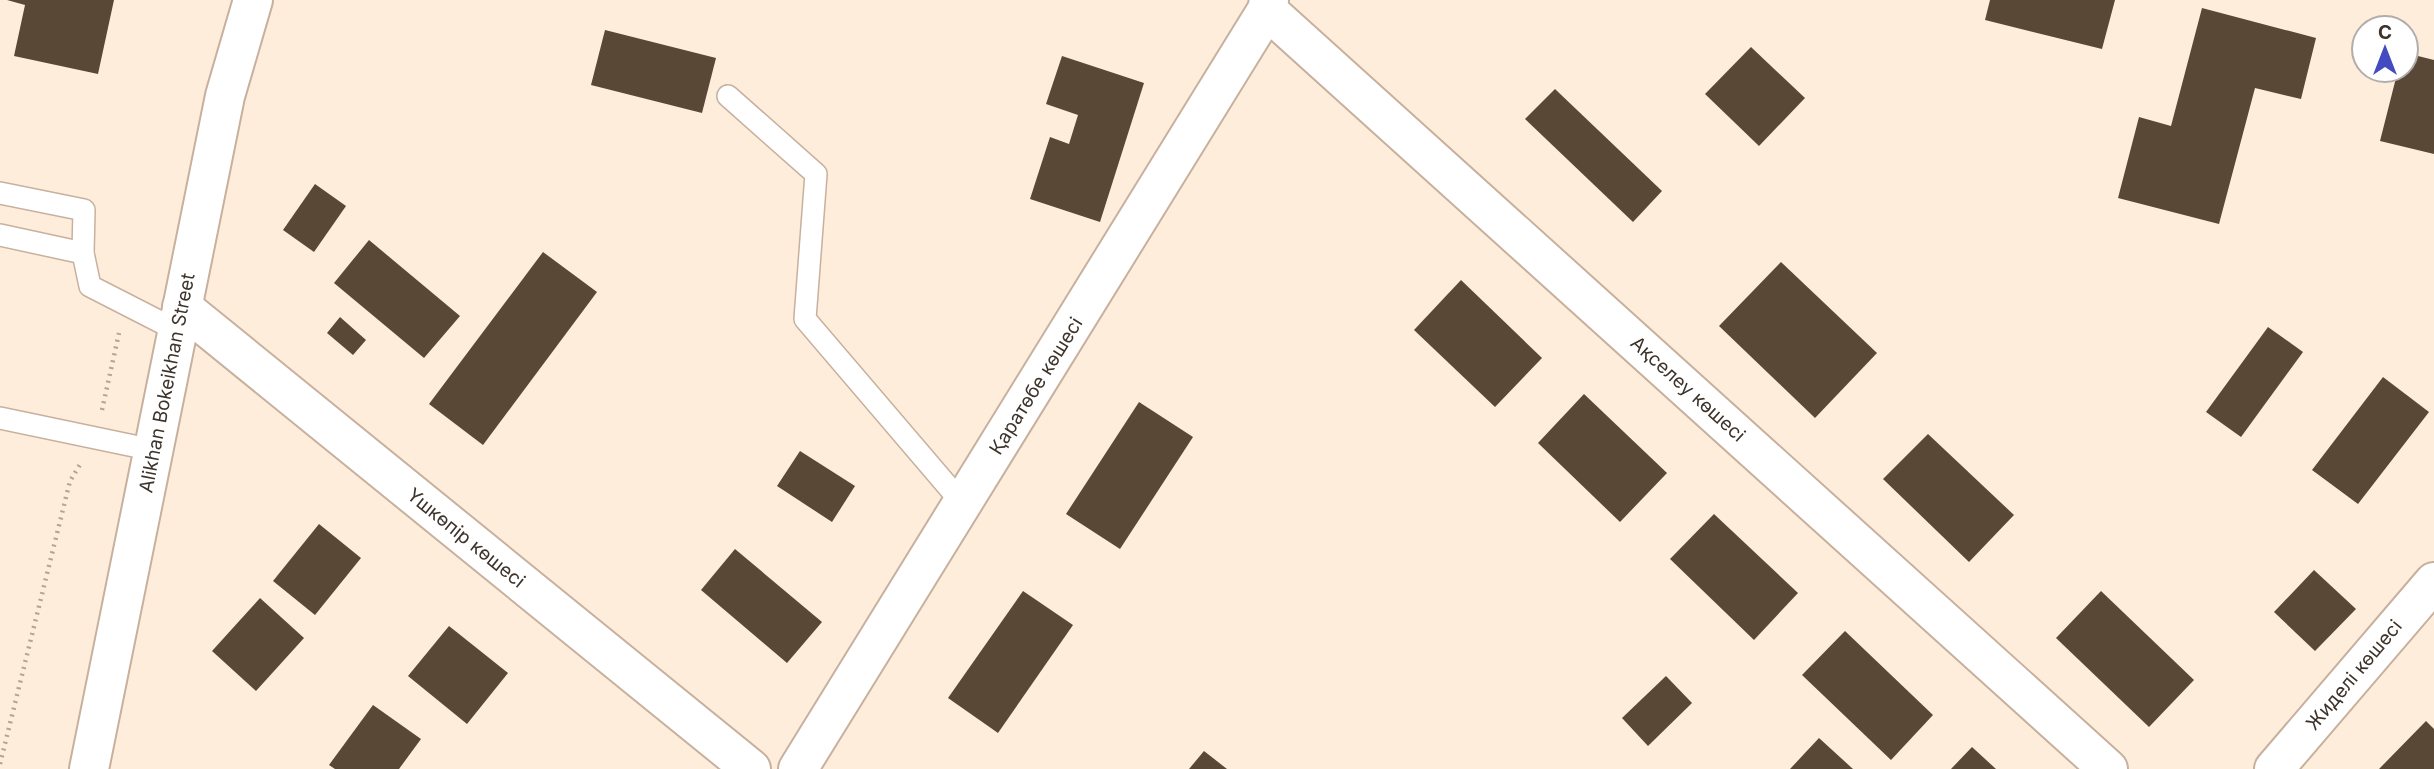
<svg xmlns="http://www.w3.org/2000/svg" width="2434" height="769" font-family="Inter,sans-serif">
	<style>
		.building { fill: #5a4836 }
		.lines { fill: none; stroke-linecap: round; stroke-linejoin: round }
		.lane-casing { stroke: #c7b19e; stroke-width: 24 }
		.street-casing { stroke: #c7b19e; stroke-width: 42 }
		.secondary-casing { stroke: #c7b19e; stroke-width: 42 }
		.path { stroke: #b2a496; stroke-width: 4.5; stroke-dasharray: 2 5; stroke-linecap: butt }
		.lane { stroke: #fff; stroke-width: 21 }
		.street { stroke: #fff; stroke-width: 38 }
		.secondary { stroke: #fff; stroke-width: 38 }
		.labels { text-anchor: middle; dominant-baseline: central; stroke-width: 7; stroke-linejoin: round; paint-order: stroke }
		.street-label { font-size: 19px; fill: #3c332b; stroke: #fff }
	</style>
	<rect width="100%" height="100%" fill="#ffeddc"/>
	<g class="building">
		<polygon points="7,0 114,0 98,74 14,56 25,5"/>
		<polygon points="1990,0 2115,0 2102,49 1985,20"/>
		<polygon points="2202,8 2316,38 2301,99 2255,88 2219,224 2118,198 2139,117 2171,126"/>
		<polygon points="605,30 716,58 702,113 591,85"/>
		<polygon points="1751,47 1805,98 1759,146 1705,94"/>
		<polygon points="2406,53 2434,60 2434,154 2380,141 2398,70 2406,70"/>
		<polygon points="1062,56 1144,83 1100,222 1030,199 1050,137 1069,144 1078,115 1046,104"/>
		<polygon points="1555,89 1662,191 1633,222 1525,119"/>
		<polygon points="315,184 346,206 314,252 283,230"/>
		<polygon points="369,240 460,316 424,358 334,283"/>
		<polygon points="543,252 597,292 483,445 429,404"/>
		<polygon points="1781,262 1877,353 1815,418 1719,326"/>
		<polygon points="1461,280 1542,358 1495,407 1414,330"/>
		<polygon points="340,317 366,340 353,355 327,333"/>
		<polygon points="2268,327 2303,352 2241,437 2206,412"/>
		<polygon points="2383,377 2429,412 2358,504 2312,470"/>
		<polygon points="1584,394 1667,473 1620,522 1538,443"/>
		<polygon points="1139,402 1193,437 1120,549 1066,514"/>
		<polygon points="1928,434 2014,515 1969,562 1883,479"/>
		<polygon points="800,451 855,486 832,522 777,486"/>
		<polygon points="1714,514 1798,593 1754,640 1670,559"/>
		<polygon points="319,524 361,558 315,615 273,581"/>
		<polygon points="735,549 822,622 787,663 701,590"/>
		<polygon points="2314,570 2356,609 2315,651 2274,612"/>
		<polygon points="1023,591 1073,625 998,733 948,698"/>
		<polygon points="2101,591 2194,680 2149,727 2056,638"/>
		<polygon points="260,598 304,638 256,691 212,651"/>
		<polygon points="449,626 508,673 467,724 408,676"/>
		<polygon points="1845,631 1933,715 1891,760 1802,675"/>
		<polygon points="1666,676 1692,703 1648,746 1622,718"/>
		<polygon points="373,705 421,739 399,769 335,769 329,765"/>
		<polygon points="2426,721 2434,729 2434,769 2379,769"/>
		<polygon points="1819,738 1853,769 1790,769"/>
		<polygon points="1972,747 1996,769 1951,769"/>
		<polygon points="1204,751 1227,769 1189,769"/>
	</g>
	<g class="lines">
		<defs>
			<g id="lane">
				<polyline points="728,96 816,174 805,319 963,504"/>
				<polyline points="0,193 84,210 83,253 90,286 178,331"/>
				<polyline points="0,235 83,253"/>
				<polyline points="0,418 153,450"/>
			</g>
			<g id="street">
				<polyline points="1267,10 2108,769"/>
				<polyline points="182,307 751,769"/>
				<polyline points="798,769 1267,10 1269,0"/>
				<polyline points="2274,769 2434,582"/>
			</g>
			<polyline id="secondary" points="89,769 225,96 253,0"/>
		</defs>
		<use href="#lane" class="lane-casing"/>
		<use href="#street" class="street-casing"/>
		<use href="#secondary" class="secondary-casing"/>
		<g class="path">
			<polyline points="102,410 119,333"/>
			<polyline points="0,764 70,481 81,463"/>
		</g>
		<use href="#lane" class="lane"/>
		<use href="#street" class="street"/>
		<use href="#secondary" class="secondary"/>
	</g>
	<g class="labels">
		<g class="street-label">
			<text transform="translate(167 383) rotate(-79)">Alikhan Bokeikhan Street</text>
			<text transform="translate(1036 386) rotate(-58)">Қаратөбе көшесі</text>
			<text transform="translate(1688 389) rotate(42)">Ақселеу көшесі</text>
			<text transform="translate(466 538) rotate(39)">Үшкөпір көшесі</text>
			<text transform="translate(2354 675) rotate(-50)">Жиделі көшесі</text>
		</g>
	</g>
	<g transform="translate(2385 49)"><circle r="33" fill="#ffffff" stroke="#b1adaa" stroke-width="2"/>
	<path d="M0-5L12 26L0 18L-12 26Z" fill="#444abf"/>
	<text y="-10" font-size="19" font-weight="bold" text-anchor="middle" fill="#3c332b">С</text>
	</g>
</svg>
